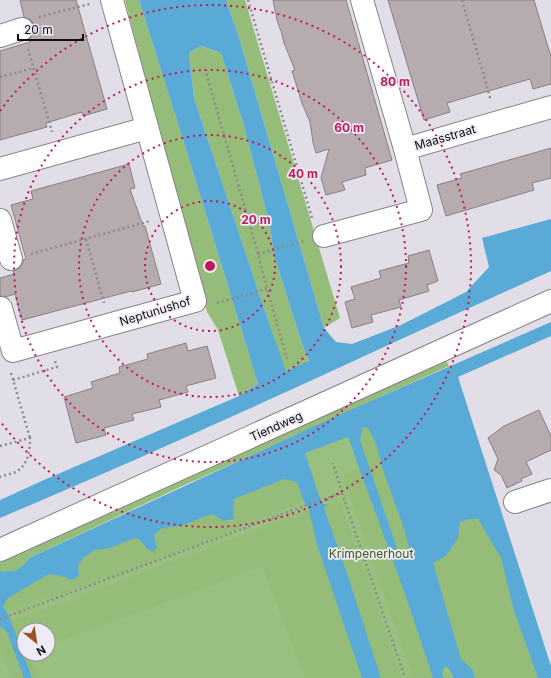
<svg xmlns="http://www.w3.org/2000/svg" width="551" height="678" font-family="Inter,sans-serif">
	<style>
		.green { fill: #9ac080; fill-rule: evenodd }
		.forest { fill: #95bd79 }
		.water { fill: #59aad6; fill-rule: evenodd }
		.building { fill: #b6acb0; stroke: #887f83 }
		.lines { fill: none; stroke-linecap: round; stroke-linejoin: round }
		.minor-casing { stroke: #87838b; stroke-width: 24 }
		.tertiary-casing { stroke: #87838b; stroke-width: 24 }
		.path { stroke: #8d8990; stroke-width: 2.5; stroke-dasharray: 2 3; stroke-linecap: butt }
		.minor { stroke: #fff; stroke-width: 22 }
		.tertiary { stroke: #fff; stroke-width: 22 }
		.ring { fill: none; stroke: #c2185b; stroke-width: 2; stroke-dasharray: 2 4 }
		.labels { text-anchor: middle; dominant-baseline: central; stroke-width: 3.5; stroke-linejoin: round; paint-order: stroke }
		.street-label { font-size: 12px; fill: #110f12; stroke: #efebf5 }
		.park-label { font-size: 12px; fill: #385c17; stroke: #efebf5 }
		.centre { fill: #c2185b; stroke: #efebf5; stroke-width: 2 }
		.ring-label { font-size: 12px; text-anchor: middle; font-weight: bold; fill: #c2185b; stroke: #efebf5; stroke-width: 3.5; stroke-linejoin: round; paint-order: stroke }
	</style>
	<rect width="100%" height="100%" fill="#e2dee7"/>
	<path class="green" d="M447,375L542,678H0V596ZM24,630H48V654H24Z"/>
	<g class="forest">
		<polygon points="125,0 139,0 189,159 258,384 239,396 218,330 207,312 195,269"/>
		<polygon points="226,0 245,0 340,318 324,328 238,34"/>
		<polygon points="201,46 209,49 221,53 244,126 270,226 274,255 302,344 309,362 285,371 194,98 189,53"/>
		<path d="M444,357L449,366L178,488L29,558C20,570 16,574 0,571V558Z"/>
		<polygon points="362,427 368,428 375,441 384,473 402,523 409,547 406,556 399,554 360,440"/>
		<polygon points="360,469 406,597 433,678 413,678 342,475"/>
		<polygon points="284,479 297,482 304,502 132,570 7,612 3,607 8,598 25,588 49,574 65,577 71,580 79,576 78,566 84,557 95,550 110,548 135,538 140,540 146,548 157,547 154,535 162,528 180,526 212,514 224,521 234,519 233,508 234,499"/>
		<polygon points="328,504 337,504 342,506 402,678 381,678 347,573 324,508"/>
		<polygon points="309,510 317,545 362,678 305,678 262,566 178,598 48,645 48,630 24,630 24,654 30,654 38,678 32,678 11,621 88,593"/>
		<polygon points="470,519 478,519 501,558 514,611 538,678 475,678 472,669 461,659 433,563 446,556 458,538 460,522"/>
		<polygon points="0,627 3,628 7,632 24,678 11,678 0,646"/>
	</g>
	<g class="water">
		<path d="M139,0H226L238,34L324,328L336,342L352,344L401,325L466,292L489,267L482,238L551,219V271C451,316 352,362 253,407C169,445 85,482 0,518V500L44,480L239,396L258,384L189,159ZM201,46L221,53L244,126L270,226L274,255L302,344L309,361L286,371L269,323L194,98L189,53Z"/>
		<path d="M551,322V336L458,377L551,666V678H538L514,611L501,558L478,519H470L460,522L458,538L446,556L433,563L461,659L472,669L475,678H453L450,670L445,666L442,673L444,678H433L406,597L348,437L305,453L319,496L323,504H328L324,508L347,573L381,678H362L317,545L309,510L304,502L297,482L284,479L234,499L233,508L234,519L224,521L212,514L180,526L162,528L154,535L157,547L153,552L146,548L140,540L135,538L110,548L95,550L84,557L78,566L79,576L71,580L65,577L49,574L25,588L8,598L3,607L7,612L11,621L32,678H24L7,632L3,628L0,627V571C16,573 20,570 29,558L332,418ZM363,427L368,428L375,441L384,473L402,523L409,547L406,556L399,554L360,440Z"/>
	</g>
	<g class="building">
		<polygon points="20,0 76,0 107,109 83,116 82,112 46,123 47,127 0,140 0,51 30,42 29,39 31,37 34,31 34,25 31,20 24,17"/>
		<polygon points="273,0 346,0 392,160 365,168 366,175 342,182 345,190 326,195 321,178 329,149 316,153 313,142 310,122 302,103 292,71 295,70 284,43 282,34 277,20"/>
		<polygon points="388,0 534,0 551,57 551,84 533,89 530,79 447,103 450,112 424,120"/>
		<polygon points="551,148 551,178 532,183 534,190 446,216 437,185 462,178 460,174"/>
		<polygon points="129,164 135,188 130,189 143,226 145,226 161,284 132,292 131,291 22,320 15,294 5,297 0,296 0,278 14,274 13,271 20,268 23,262 23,260 26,259 11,205 33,199 31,191"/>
		<polygon points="429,250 438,281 427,285 429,291 399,300 401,307 371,315 373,322 352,328 345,302 355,299 351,287 381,278 379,271 409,263 408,256"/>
		<polygon points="186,343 188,351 207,346 216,378 186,386 188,392 159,400 161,407 132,414 134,420 104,428 106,435 76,443 64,397 93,388 91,382 120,373 119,367 148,359 147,354"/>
		<polygon points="539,410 551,436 551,450 526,462 532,474 521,479 522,481 507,488 501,475 494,470 498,459 488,438 504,426"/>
	</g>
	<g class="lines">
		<defs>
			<g id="minor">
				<polyline points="362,0 405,149"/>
				<polyline points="0,36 22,29"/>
				<polyline points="0,169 147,128"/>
				<polyline points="0,220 11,259"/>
				<polyline points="324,236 421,210 405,149 551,107"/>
				<polyline points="0,308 1,308 13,351 195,301 112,0"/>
				<polyline points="515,502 551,490"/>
			</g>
			<polyline id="tertiary" points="0,550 551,301"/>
		</defs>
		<use href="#minor" class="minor-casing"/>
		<use href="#tertiary" class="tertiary-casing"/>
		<g class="path">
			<polyline points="248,0 312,218"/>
			<polyline points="462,0 491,101"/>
			<polyline points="39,17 90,4"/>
			<polyline points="28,49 52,132"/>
			<polyline points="205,69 258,254 267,289 287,359"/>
			<polyline points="0,77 34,68"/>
			<polyline points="86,239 104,303"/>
			<polyline points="31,254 150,221"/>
			<polyline points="258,254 304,241"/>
			<polyline points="217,303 267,289"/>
			<polyline points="11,373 30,438"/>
			<polyline points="13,380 57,367 55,361"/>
			<path d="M0,446L30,438C30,451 28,465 16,472C11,474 5,475 0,477"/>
			<polyline points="342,493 405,678"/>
			<polyline points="0,619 304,506 342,493 333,463"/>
		</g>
		<use href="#minor" class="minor"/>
		<use href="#tertiary" class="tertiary"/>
	</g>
	<g class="ring">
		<circle cx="210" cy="266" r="65"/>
		<circle cx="210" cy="266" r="131"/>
		<circle cx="210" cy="266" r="196"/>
		<path d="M0 111A261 261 0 1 1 0 421"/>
	</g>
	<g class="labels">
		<g class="street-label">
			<text transform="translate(445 137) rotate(-16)">Maasstraat</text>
			<text transform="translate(155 311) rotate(-17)">Neptunushof</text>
			<text transform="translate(276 426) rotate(-24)">Tiendweg</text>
		</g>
		<g class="park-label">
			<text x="371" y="553">Krimpenerhout</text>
		</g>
	</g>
	<circle cx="210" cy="266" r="6" class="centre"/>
	<g class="ring-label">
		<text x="395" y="86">80 m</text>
		<text x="349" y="132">60 m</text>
		<text x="303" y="178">40 m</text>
		<text x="256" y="224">20 m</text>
	</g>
	<g transform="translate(36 642) rotate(150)"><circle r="19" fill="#efebf5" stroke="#96939a"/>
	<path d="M0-3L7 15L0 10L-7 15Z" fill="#975326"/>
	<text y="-6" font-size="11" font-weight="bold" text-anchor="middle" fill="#110f12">N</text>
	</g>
	<path d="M18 34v6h65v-6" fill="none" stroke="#110f12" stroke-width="2"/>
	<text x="24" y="34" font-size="12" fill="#110f12" stroke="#efebf5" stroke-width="3" paint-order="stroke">20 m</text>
</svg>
